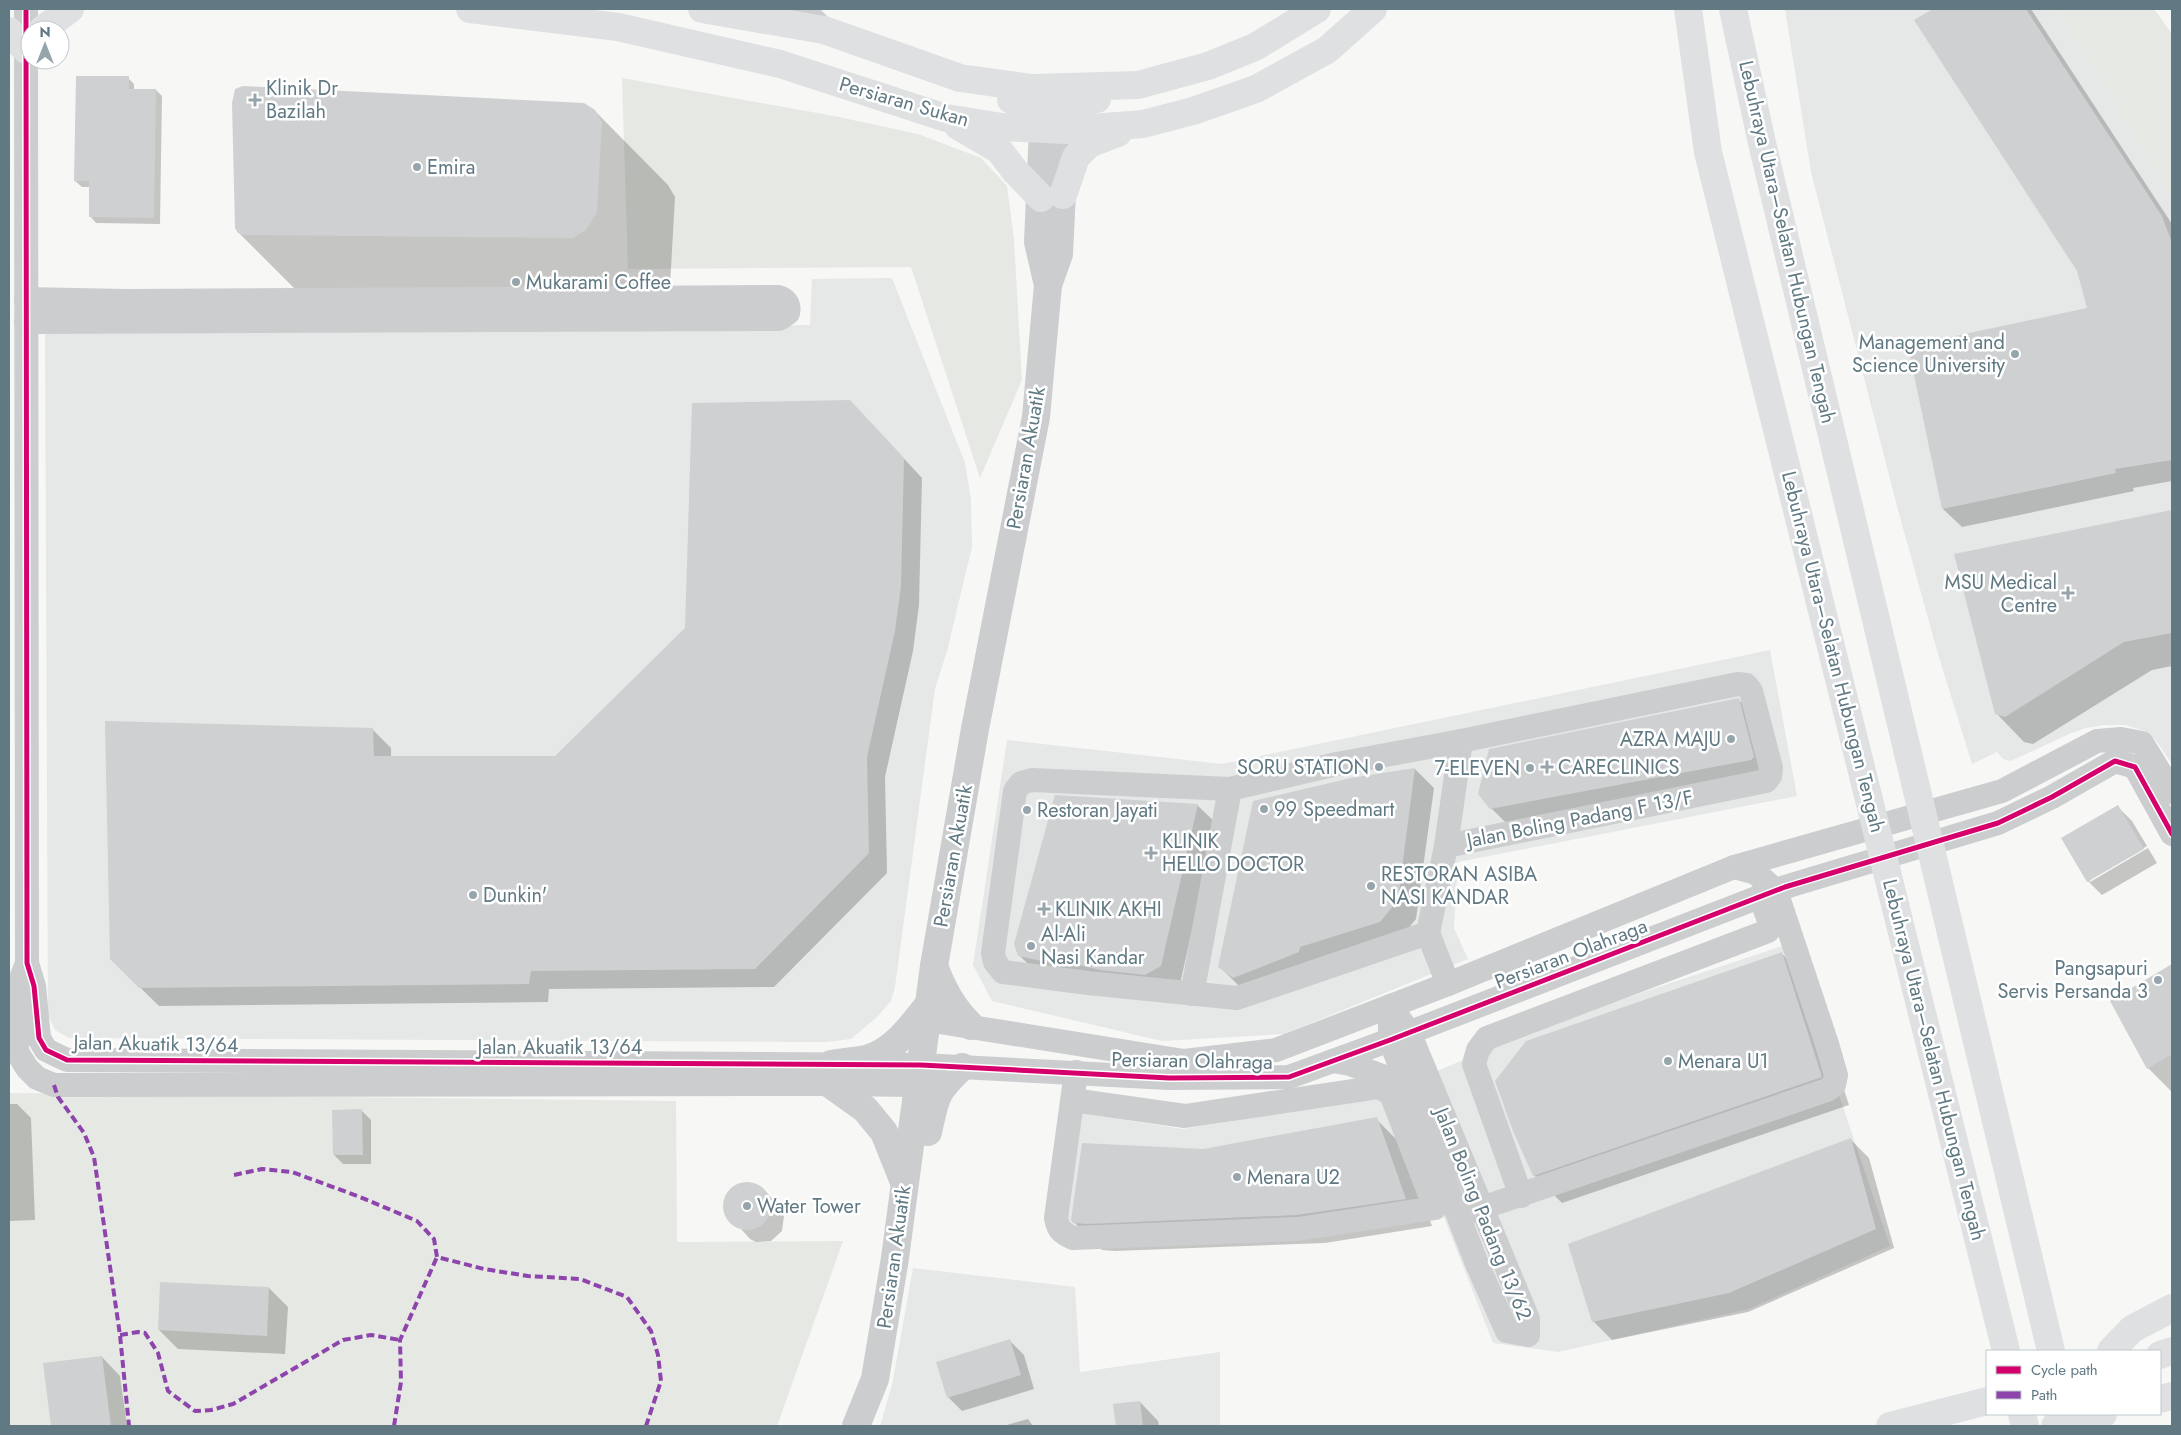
<svg xmlns="http://www.w3.org/2000/svg" width="2181" height="1435" font-family="Jost,sans-serif">
	<style>
		.built { fill: #e5e8e7 }
		.green { fill: #e6e9e3 }
		.shadow { fill: #0003 }
		.building { fill: #ced0d1 }
		.lines { fill: none; stroke-linecap: round; stroke-linejoin: round }
		.minor { stroke: #cbcdce; stroke-width: 24 }
		.tertiary { stroke: #cbcdce; stroke-width: 28 }
		.primary { stroke: #dfe0e1; stroke-width: 28 }
		.trunk { stroke: #dfe0e1; stroke-width: 28 }
		.motorway { stroke: #dfe0e1; stroke-width: 28 }
		.quiet { stroke: #8e44ad; stroke-width: 4; stroke-dasharray: 8 4; stroke-linecap: butt }
		.cycleway-casing { stroke: #fff; stroke-width: 8 }
		.cycleway { stroke: #d6006c; stroke-width: 5 }
		.poi-dot { fill: #95a5ab; stroke: #fff; stroke-width: 2 }
		.labels { text-anchor: middle; dominant-baseline: central; stroke-width: 5; stroke-linejoin: round; paint-order: stroke }
		.poi-label { font-size: 20px; fill: #607983; stroke: #fff; text-anchor: start }
		.street-label { font-size: 20px; fill: #607983; stroke: #fff }
	</style>
	<rect width="100%" height="100%" fill="#f7f7f6"/>
	<g class="built">
		<polygon points="1785,9 2057,9 2172,197 2172,764 2155,739 2145,731 2125,725 2104,725 2086,728 2069,734 2011,761 2003,759 1997,752 1972,764 1938,654 1898,510 1811,172"/>
		<polygon points="892,278 965,463 971,500 972,547 947,651 935,689 895,987 891,1001 876,1018 851,1039 827,1042 69,1038 55,1030 48,1015 45,327 810,325 812,279"/>
		<polygon points="1770,650 1797,796 1458,862 1454,928 1468,959 1284,1034 1162,1041 992,1001 973,965 1007,740 1222,764"/>
		<polygon points="1788,944 1890,1246 1749,1309 1558,1352 1493,1343 1443,1215 1062,1244 1079,1113 1183,1129 1374,1098 1550,1023"/>
		<polygon points="913,1268 1075,1287 1080,1372 1220,1352 1220,1426 880,1426 892,1385"/>
	</g>
	<g class="green">
		<polygon points="2057,9 2154,9 2172,34 2172,197"/>
		<polygon points="622,78 834,116 918,134 981,158 1007,186 1014,239 1022,380 980,478 911,267 628,269"/>
		<polygon points="9,1093 676,1101 677,1242 843,1241 777,1426 9,1426"/>
	</g>
	<g class="shadow">
		<polygon points="1935,9 2031,9 2172,224 2172,481 2133,488 2134,491 1962,527 1943,509 2089,309 2078,270 1915,21"/>
		<polygon points="128,78 134,84 134,90 156,90 162,96 160,224 96,223 90,216 90,187 82,187 75,181"/>
		<polygon points="594,110 668,185 675,197 670,286 313,307 239,233"/>
		<polygon points="869,421 922,478 919,605 913,651 885,777 887,873 774,987 549,989 548,1002 159,1006 111,959 372,729 391,748 391,757 555,757 686,628"/>
		<polygon points="2172,512 2172,666 2152,670 2033,744 2024,742 1996,713 1955,555"/>
		<polygon points="1738,699 1757,718 1772,776 1510,827 1491,808"/>
		<polygon points="1415,769 1434,788 1416,919 1399,940 1239,986 1220,967 1351,780"/>
		<polygon points="1197,805 1216,823 1180,984 1038,974 1019,955"/>
		<polygon points="2118,807 2132,821 2147,846 2090,879 2090,882 2148,848 2157,863 2102,895 2088,881"/>
		<polygon points="1781,953 1809,981 1849,1105 1562,1203 1534,1175"/>
		<polygon points="2172,965 2172,1092 2148,1068 2111,1001"/>
		<polygon points="9,1104 17,1104 31,1118 35,1220 9,1221"/>
		<polygon points="362,1111 371,1120 371,1164 343,1164 334,1155"/>
		<polygon points="1376,1119 1404,1147 1432,1226 1325,1243 1115,1251 1102,1250 1072,1220 1203,1150"/>
		<polygon points="1850,1139 1869,1158 1894,1248 1748,1312 1612,1340 1593,1321"/>
		<polygon points="747,1183 762,1188 776,1203 784,1216 782,1231 771,1241 756,1242 750,1239 726,1212 727,1196 739,1185"/>
		<polygon points="269,1288 288,1307 285,1354 178,1349 159,1330"/>
		<polygon points="1009,1340 1024,1355 1034,1389 962,1411 948,1397"/>
		<polygon points="102,1357 120,1376 127,1426 53,1426 45,1364"/>
		<polygon points="1140,1402 1158,1421 1159,1426 1117,1426 1115,1405"/>
		<polygon points="1028,1419 1033,1426 1003,1426"/>
	</g>
	<g class="building">
		<polygon points="1933,9 2026,9 2162,216 2172,243 2172,460 2115,469 2116,473 1942,509 1908,346 2087,308 2077,271 1914,20"/>
		<polygon points="76,76 129,76 129,89 156,89 154,218 89,217 89,181 74,181"/>
		<polygon points="243,86 584,103 595,110 602,122 597,212 586,230 573,238 244,235 238,233 235,228 232,103 235,89"/>
		<polygon points="850,400 904,458 901,586 895,631 867,757 869,853 755,969 531,971 529,984 139,988 110,959 105,721 373,728 374,756 555,756 685,628 692,403"/>
		<polygon points="2172,510 2172,633 2124,642 2005,717 1995,714 1954,554"/>
		<polygon points="1739,698 1754,757 1751,760 1490,809 1478,794 1489,749"/>
		<polygon points="1415,768 1398,900 1380,922 1300,947 1299,952 1233,978 1218,967 1253,801 1351,778"/>
		<polygon points="1055,795 1198,804 1161,966 1145,975 1100,970 1071,963 1070,967 1018,956 1014,944"/>
		<polygon points="2118,805 2144,849 2087,882 2061,838"/>
		<polygon points="1782,952 1822,1077 1533,1176 1513,1131 1495,1081 1526,1041"/>
		<polygon points="2172,964 2172,1054 2147,1069 2110,1001"/>
		<polygon points="362,1109 363,1155 333,1155 332,1110"/>
		<polygon points="1377,1117 1406,1199 1297,1215 1087,1224 1073,1223 1071,1220 1082,1143 1203,1149"/>
		<polygon points="1851,1138 1876,1229 1729,1293 1592,1322 1568,1244"/>
		<circle cx="747" cy="1206" r="24"/>
		<polygon points="160,1282 269,1287 267,1336 158,1330"/>
		<polygon points="1010,1339 1021,1375 947,1398 936,1362"/>
		<polygon points="102,1356 111,1426 51,1426 43,1363"/>
		<polygon points="1140,1401 1143,1426 1116,1426 1113,1404"/>
	</g>
	<g class="lines">
		<g class="minor">
			<polyline points="26,9 27,963 34,986 39,1038 46,1050 67,1060 921,1065 1169,1078 1289,1077 1390,1040 1785,887 1998,823 2052,797 2115,761 2135,767 2172,834"/>
			<polyline points="803,9 824,30"/>
			<path d="M26,299L126,301L778,297C786,299 790,305 788,313L779,319L26,322"/>
			<polyline points="1428,933 1237,998 1088,983 1003,972 995,962 993,953 1015,791 1021,783 1032,780 1230,789 1337,764 1461,741 1738,684 1746,685 1751,691 1771,768 1770,776 1766,781 1446,846"/>
			<polyline points="1428,933 1446,846 1461,741"/>
			<polyline points="1428,933 1448,984"/>
			<polyline points="27,963 18,986 17,1052 27,1068 37,1078 54,1085 830,1084 918,1085"/>
			<polyline points="1192,994 1230,789"/>
			<polygon points="1390,1006 1409,1032 1528,1319 1528,1335 1507,1331 1477,1264 1390,1040"/>
			<polyline points="927,1020 1184,1061 1276,1050 1448,984 1734,867 2002,791 2097,741 2121,739 2142,743 2172,792"/>
			<polyline points="1333,1061 1350,1064 1398,1082"/>
			<path d="M1072,1100L1185,1116L1379,1087L1391,1094L1435,1208L1298,1229L1073,1238C1062,1233 1058,1230 1056,1218L1076,1072"/>
			<polyline points="1521,1196 1474,1064 1478,1050 1487,1038 1768,931 1771,926 1760,896"/>
			<polyline points="1467,1213 1827,1090 1834,1085 1836,1075 1827,1044 1776,891 1756,873 1734,867"/>
		</g>
		<g class="tertiary">
			<polyline points="1043,129 1038,242 1048,285"/>
			<path d="M934,966C943,990 953,1008 971,1026"/>
			<path d="M831,1064C843,1062 855,1061 866,1059C894,1052 912,1025 929,1004"/>
			<polyline points="830,1084 865,1109 884,1132 904,1182"/>
			<path d="M928,1132C936,1096 935,1092 962,1067"/>
			<polyline points="856,1426 875,1379 895,1258 934,966 975,729 1036,417 1048,285 1059,254 1065,130"/>
		</g>
		<g class="primary">
			<polyline points="470,9 618,27 780,64 946,118 1002,127 1065,130 1143,124 1193,111 1256,89 1327,50 1373,9"/>
			<polyline points="702,9 824,30 960,78 1032,88 1138,85 1208,66 1255,47 1317,9"/>
			<polyline points="42,30 70,9"/>
			<polyline points="9,31 26,50 30,45"/>
			<polyline points="1011,100 1053,108 1097,99"/>
			<polyline points="958,126 999,150 1015,171 1041,198"/>
			<polyline points="1063,195 1076,157 1089,144 1118,133"/>
		</g>
		<g class="trunk">
			<polyline points="2111,1351 2132,1329 2172,1308"/>
			<polyline points="2160,1355 2172,1351"/>
			<polyline points="2160,1399 2172,1396"/>
			<polyline points="1890,1426 1987,1401"/>
			<polyline points="2055,1426 2103,1414"/>
		</g>
		<g class="motorway">
			<polyline points="1688,9 1708,152 2006,1351"/>
			<polyline points="1733,9 1762,143 2051,1351"/>
			<polyline points="2022,1414 2025,1426"/>
			<polyline points="2065,1414 2068,1426"/>
		</g>
		<g class="quiet">
			<polyline points="54,1085 58,1097 84,1133 94,1157 120,1335 129,1426"/>
			<polyline points="234,1175 262,1169 292,1172 360,1197 417,1221 434,1239 437,1257 484,1269 528,1276 580,1279 627,1297 651,1331 658,1355 661,1381 646,1426"/>
			<polyline points="120,1335 138,1332 145,1333 158,1353 168,1391 195,1411 211,1410 233,1404 343,1340 371,1335 400,1340"/>
			<polyline points="394,1426 401,1382 400,1340 437,1257"/>
		</g>
		<defs>
			<polyline id="cycleway" points="26,9 27,963 34,986 39,1038 46,1050 67,1060 921,1065 1169,1078 1289,1077 1390,1040 1785,887 1998,823 2052,797 2115,761 2135,767 2172,834"/>
		</defs>
		<use href="#cycleway" class="cycleway-casing"/>
		<use href="#cycleway" class="cycleway"/>
	</g>
	<g class="poi-dot">
		<path d="M252.5 92.5h5v5h5v5h-5v5h-5v-5h-5v-5h5z"/>
		<circle cx="417" cy="167" r="5"/>
		<circle cx="516" cy="282" r="5"/>
		<circle cx="2015" cy="354" r="5"/>
		<path d="M2065.5 585.5h5v5h5v5h-5v5h-5v-5h-5v-5h5z"/>
		<circle cx="1731" cy="739" r="5"/>
		<circle cx="1379" cy="767" r="5"/>
		<path d="M1544.5 759.5h5v5h5v5h-5v5h-5v-5h-5v-5h5z"/>
		<circle cx="1530" cy="768" r="5"/>
		<circle cx="1264" cy="809" r="5"/>
		<circle cx="1027" cy="810" r="5"/>
		<path d="M1148.5 845.5h5v5h5v5h-5v5h-5v-5h-5v-5h5z"/>
		<circle cx="1371" cy="886" r="5"/>
		<circle cx="473" cy="895" r="5"/>
		<path d="M1041.5 901.5h5v5h5v5h-5v5h-5v-5h-5v-5h5z"/>
		<circle cx="1031" cy="946" r="5"/>
		<circle cx="2158" cy="980" r="5"/>
		<circle cx="1668" cy="1061" r="5"/>
		<circle cx="1237" cy="1177" r="5"/>
		<circle cx="747" cy="1206" r="5"/>
	</g>
	<g class="labels">
		<g class="poi-label">
			<text x="266" y="88">Klinik Dr<tspan x="266" dy="23">Bazilah</tspan></text>
			<text x="427" y="167">Emira</text>
			<text x="526" y="282">Mukarami Coffee</text>
			<text x="2005" y="342" text-anchor="end">Management and<tspan x="2005" dy="23">Science University</tspan></text>
			<text x="2057" y="582" text-anchor="end">MSU Medical<tspan x="2057" dy="23">Centre</tspan></text>
			<text x="1721" y="739" text-anchor="end">AZRA MAJU</text>
			<text x="1369" y="767" text-anchor="end">SORU STATION</text>
			<text x="1558" y="767">CARECLINICS</text>
			<text x="1520" y="768" text-anchor="end">7-ELEVEN</text>
			<text x="1274" y="809">99 Speedmart</text>
			<text x="1037" y="810">Restoran Jayati</text>
			<text x="1162" y="841">KLINIK<tspan x="1162" dy="23">HELLO DOCTOR</tspan></text>
			<text x="1381" y="874">RESTORAN ASIBA<tspan x="1381" dy="23">NASI KANDAR</tspan></text>
			<text x="483" y="895">Dunkin'</text>
			<text x="1055" y="909">KLINIK AKHI</text>
			<text x="1041" y="934">Al-Ali<tspan x="1041" dy="23">Nasi Kandar</tspan></text>
			<text x="2148" y="968" text-anchor="end">Pangsapuri<tspan x="2148" dy="23">Servis Persanda 3</tspan></text>
			<text x="1678" y="1061">Menara U1</text>
			<text x="1247" y="1177">Menara U2</text>
			<text x="757" y="1206">Water Tower</text>
		</g>
		<g class="street-label">
			<text transform="translate(904 102) rotate(16)">Persiaran Sukan</text>
			<text transform="translate(1787 242) rotate(77)">Lebuhraya Utara–Selatan Hubungan Tengah</text>
			<text transform="translate(1026 458) rotate(-80)">Persiaran Akuatik</text>
			<text transform="translate(1833 652) rotate(76)">Lebuhraya Utara–Selatan Hubungan Tengah</text>
			<text transform="translate(1580 819) rotate(-11)">Jalan Boling Padang F 13/F</text>
			<text transform="translate(953 856) rotate(-80)">Persiaran Akuatik</text>
			<text transform="translate(1571 954) rotate(-21)">Persiaran Olahraga</text>
			<text transform="translate(156 1044) rotate(1)">Jalan Akuatik 13/64</text>
			<text x="560" y="1047">Jalan Akuatik 13/64</text>
			<text transform="translate(1934 1060) rotate(76)">Lebuhraya Utara–Selatan Hubungan Tengah</text>
			<text transform="translate(1192 1061) rotate(1)">Persiaran Olahraga</text>
			<text transform="translate(1483 1214) rotate(68)">Jalan Boling Padang 13/62</text>
			<text transform="translate(894 1257) rotate(-82)">Persiaran Akuatik</text>
		</g>
	</g>
	<rect width="2181" height="1435" fill="none" stroke="#607983" stroke-width="20"/>
	<rect x="1986" y="1350" width="175" height="65" fill="#ffffff" stroke="#bfc9cd"/>
	<rect x="1996" y="1366" width="25" height="8" fill="#d6006c" stroke="#bfc9cd"/>
	<text x="2031" y="1375" font-size="15" fill="#607983">Cycle path</text>
	<rect x="1996" y="1391" width="25" height="8" fill="#8e44ad" stroke="#bfc9cd"/>
	<text x="2031" y="1400" font-size="15" fill="#607983">Path</text>
	<g transform="translate(45 45)"><circle r="24" fill="#ffffff" stroke="#bfc9cd"/>
	<path d="M0-4L9 19L0 12L-9 19Z" fill="#95a5ab"/>
	<text y="-8" font-size="14" font-weight="bold" text-anchor="middle" fill="#607983">N</text>
	</g>
</svg>
